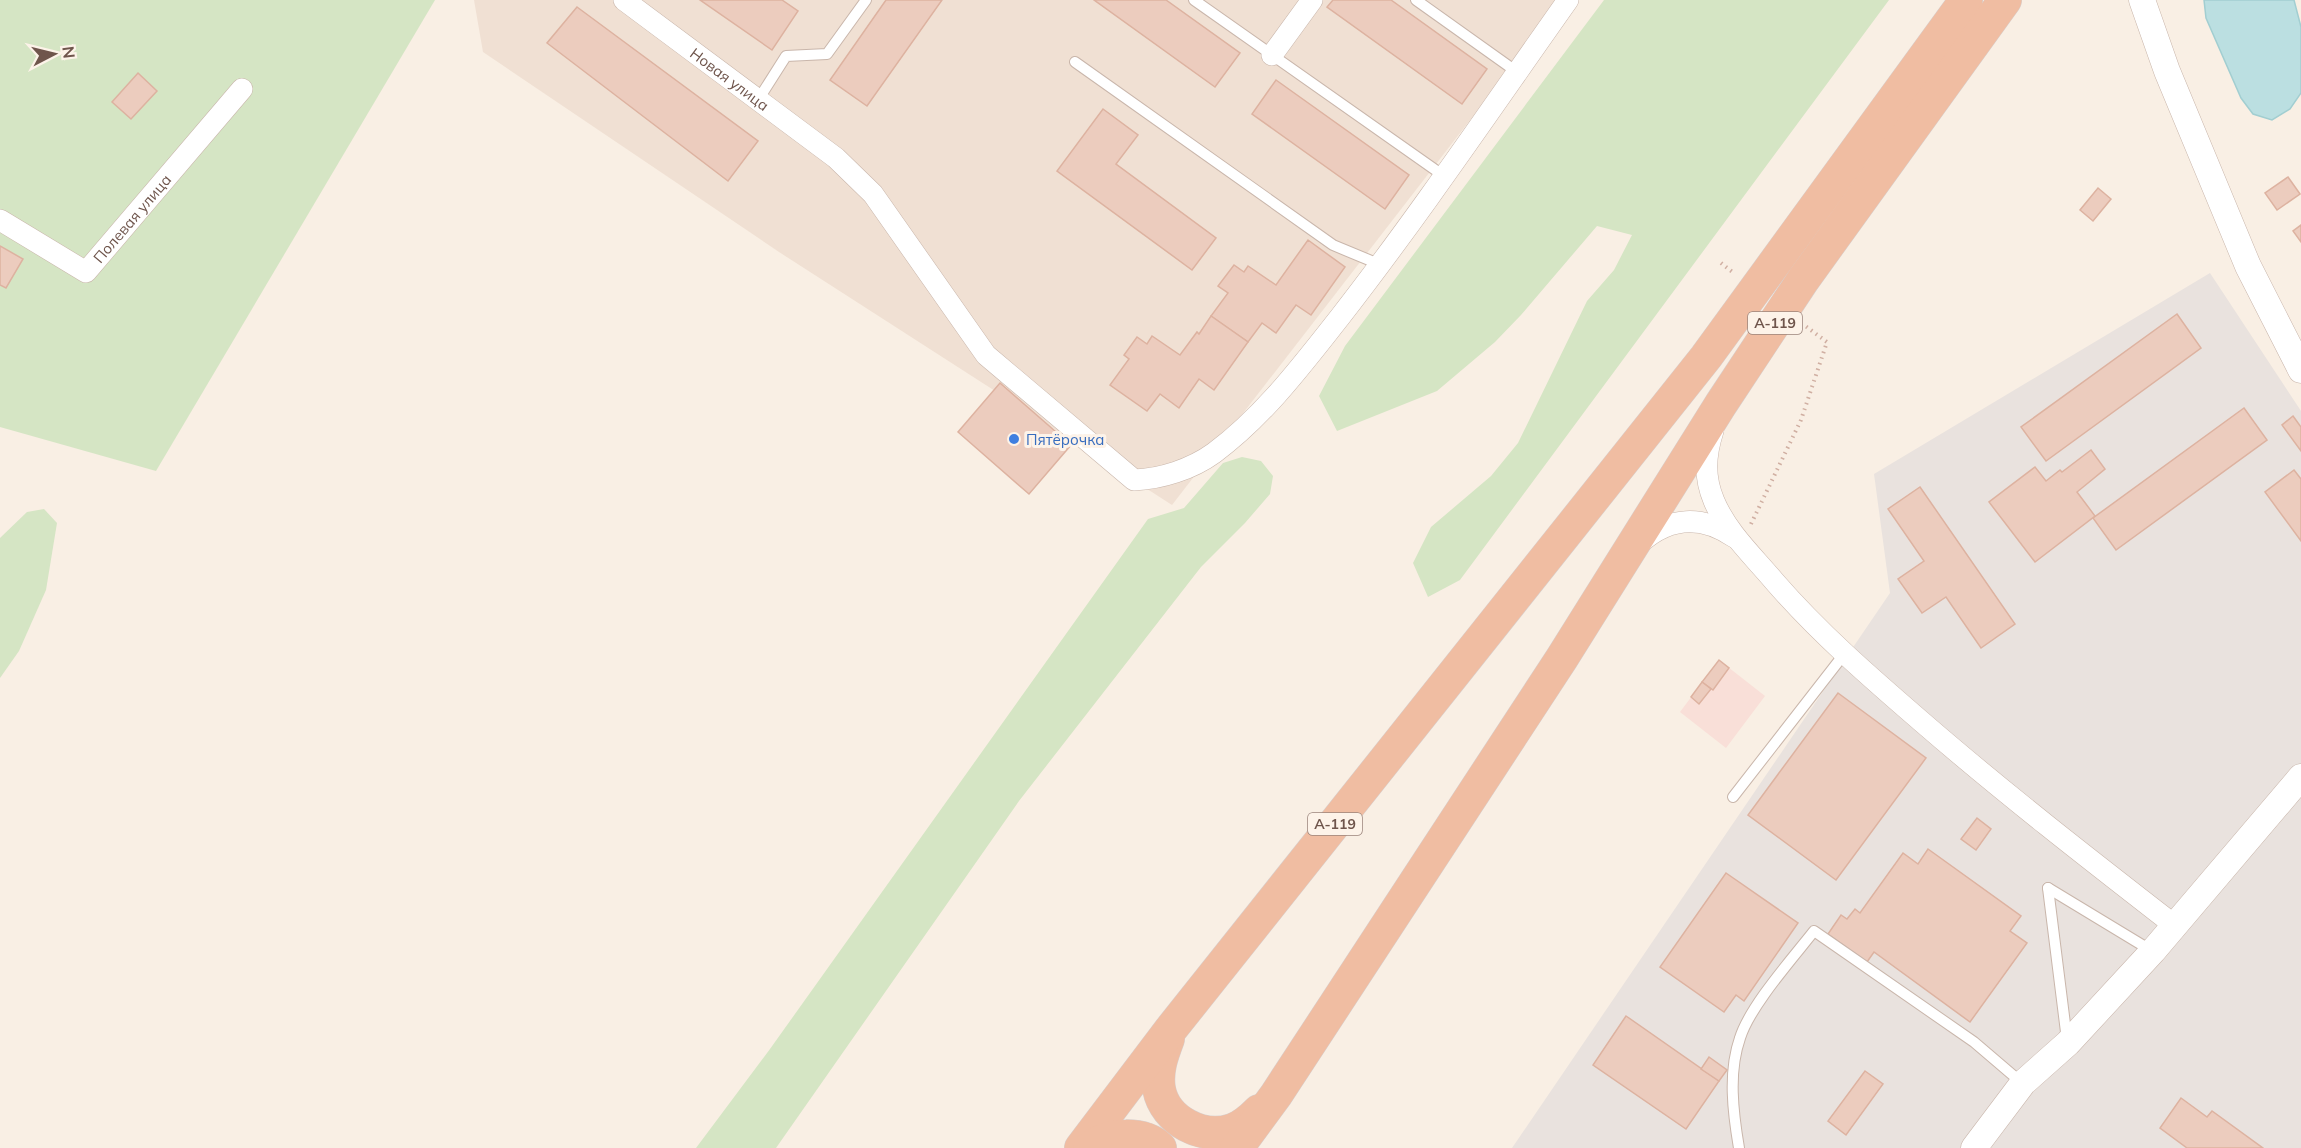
<svg xmlns="http://www.w3.org/2000/svg" width="2301" height="1148" font-family="Mulish,sans-serif">
	<style>
		.residential { fill: #f0e0d3 }
		.commercial { fill: #f9dfd8 }
		.industrial { fill: #e9e2de }
		.green { fill: #d5e5c4 }
		.water { fill: #bbdfe1; stroke: #a2ced1; stroke-width: 1.5 }
		.building { fill: #ecccbe; stroke: #ddb2a0; stroke-width: 1.5 }
		.lines { fill: none; stroke-linecap: round; stroke-linejoin: round }
		.service-casing { stroke: #c9b6ab; stroke-width: 12 }
		.minor-casing { stroke: #c9b6ab; stroke-width: 22 }
		.tertiary-casing { stroke: #c9b6ab; stroke-width: 27 }
		.trunk-casing { stroke: #d7cfcd; stroke-width: 34 }
		.path { stroke: #d0afa2; stroke-width: 4; stroke-dasharray: 1.5 4.5; stroke-linecap: butt }
		.service { stroke: #fff; stroke-width: 10 }
		.minor { stroke: #fff; stroke-width: 21 }
		.tertiary { stroke: #fff; stroke-width: 26 }
		.trunk { stroke: #f0bda2; stroke-width: 33 }
		.shop-dot { fill: #3f7fe0; stroke: #fdf3e9; stroke-width: 2 }
		.labels { text-anchor: middle; dominant-baseline: central; stroke-width: 6; stroke-linejoin: round; paint-order: stroke }
		.shield { fill: #fdf3e9; stroke: #9a847b; stroke-width: 1.5 }
		.shield-label { font-size: 14px; font-weight: bold; fill: #6f554c }
		.street-label { font-size: 15px; fill: #6f554c; stroke: #fdf3e9 }
		.shop-label { font-size: 15px; fill: #366cbe; stroke: #fdf3e9; text-anchor: start }
	</style>
	<rect width="100%" height="100%" fill="#f9efe4"/>
	<polygon class="residential" points="474,0 1563,0 1172,505 779,252 483,52"/>
	<polygon class="commercial" points="1719,660 1765,696 1726,748 1680,712"/>
	<polygon class="industrial" points="2210,273 2301,411 2301,1148 1512,1148 1890,593 1874,474"/>
	<g class="green">
		<polygon points="0,0 435,0 156,471 0,427"/>
		<polygon points="1604,0 1889,0 1460,580 1428,597 1413,563 1431,527 1491,476 1518,443 1587,301 1614,270 1632,235 1597,226 1521,315 1495,342 1437,391 1337,431 1319,396 1345,346"/>
		<polygon points="1242,457 1261,461 1273,476 1270,494 1245,523 1201,567 1019,801 776,1148 696,1148 770,1049 1148,519 1184,508 1223,463"/>
		<polygon points="44,509 57,523 46,590 19,651 0,678 0,538 27,512"/>
	</g>
	<polygon class="water" points="2204,0 2294,0 2301,27 2301,93 2290,109 2272,120 2253,114 2241,98 2206,18"/>
	<g class="building">
		<polygon points="700,0 782,0 798,11 772,50"/>
		<polygon points="886,0 942,0 867,106 830,80"/>
		<polygon points="1094,0 1166,0 1240,53 1215,87"/>
		<polygon points="1333,0 1391,0 1487,69 1462,104 1327,7"/>
		<polygon points="577,7 758,141 728,181 547,43"/>
		<polygon points="138,73 157,91 131,119 112,102"/>
		<polygon points="1276,80 1409,175 1385,209 1252,114"/>
		<polygon points="1103,109 1138,135 1116,164 1216,238 1192,270 1057,171"/>
		<polygon points="2288,177 2300,194 2277,210 2265,193"/>
		<polygon points="2098,188 2111,199 2093,221 2080,210"/>
		<polygon points="2301,225 2301,242 2293,231"/>
		<polygon points="1308,240 1345,267 1311,315 1296,305 1276,333 1262,323 1248,342 1211,316 1228,293 1218,286 1234,265 1244,272 1248,266 1276,285"/>
		<polygon points="0,246 23,259 6,288 0,285"/>
		<polygon points="2177,314 2201,348 2046,461 2021,427"/>
		<polygon points="1211,316 1248,342 1214,390 1199,379 1179,408 1160,394 1147,411 1110,385 1129,359 1124,355 1137,337 1147,344 1152,336 1180,355 1197,332 1199,334"/>
		<polygon points="1000,383 1071,445 1029,494 958,432"/>
		<polygon points="2244,408 2267,440 2116,550 2093,518"/>
		<polygon points="2293,416 2301,427 2301,451 2282,425"/>
		<polygon points="2091,450 2105,469 2077,492 2095,516 2035,562 1989,502 2035,467 2046,481 2060,470 2062,472"/>
		<polygon points="2294,470 2301,479 2301,541 2265,492"/>
		<polygon points="1920,487 2015,624 1981,648 1946,597 1922,613 1898,579 1924,561 1888,509"/>
		<polygon points="1719,660 1729,668 1713,690 1702,682"/>
		<polygon points="1702,682 1711,689 1699,704 1691,697"/>
		<polygon points="1838,693 1926,758 1836,880 1748,815"/>
		<polygon points="1977,818 1991,829 1976,850 1961,839"/>
		<polygon points="1928,849 2021,916 2010,931 2027,943 1970,1022 1874,952 1867,962 1828,934 1841,915 1847,919 1855,909 1860,913 1903,853 1918,864"/>
		<polygon points="1726,873 1798,923 1744,1001 1736,995 1724,1012 1660,967"/>
		<polygon points="1626,1016 1719,1081 1686,1129 1593,1065"/>
		<polygon points="1709,1057 1727,1070 1719,1081 1701,1069"/>
		<polygon points="1865,1071 1883,1084 1846,1135 1828,1121"/>
		<polygon points="2181,1098 2207,1117 2212,1111 2263,1148 2187,1148 2160,1128"/>
	</g>
	<g class="lines">
		<defs>
			<g id="service">
				<polyline points="1194,0 1444,176"/>
				<polyline points="1416,0 1517,72"/>
				<polyline points="1075,62 1333,245 1381,265"/>
				<polyline points="758,100 786,56 827,54 866,0"/>
				<polyline points="1733,797 1845,653"/>
				<polyline points="2048,888 2067,1040"/>
				<polyline points="2048,888 2152,951"/>
				<path d="M1739,1148C1733,1113 1728,1072 1740,1038C1750,1006 1792,959 1814,931L1974,1042L2022,1083"/>
			</g>
			<g id="minor">
				<path id="s1" d="M624,0L836,158L873,194L986,355L1134,480C1161,479 1192,469 1214,453C1264,416 1302,365 1340,317C1420,214 1493,106 1568,0"/>
				<polyline points="1272,55 1312,0"/>
				<path id="s2" d="M0,220L86,272L242,89"/>
				<path d="M1713,431C1705,456 1704,477 1714,501C1727,532 1753,556 1774,581C1819,633 1871,678 1922,722C2004,793 2089,859 2174,925"/>
				<path d="M1640,543C1670,516 1702,515 1734,537"/>
			</g>
			<g id="tertiary">
				<polyline points="2142,0 2167,71 2248,266 2301,370"/>
				<polyline points="1974,1148 2023,1083 2068,1043 2153,951 2301,777"/>
			</g>
			<g id="trunk">
				<path d="M1168,1039C1162,1055 1156,1071 1159,1089C1165,1121 1203,1140 1232,1130C1242,1127 1252,1118 1259,1111"/>
				<polyline points="1081,1148 1171,1029 1706,357 1966,0"/>
				<path d="M1090,1148C1108,1133 1144,1132 1160,1148"/>
				<polyline points="1237,1148 1276,1095 1562,658 1721,404 1803,280 2005,0"/>
			</g>
		</defs>
		<use href="#service" class="service-casing"/>
		<use href="#minor" class="minor-casing"/>
		<use href="#tertiary" class="tertiary-casing"/>
		<use href="#trunk" class="trunk-casing"/>
		<g class="path">
			<polyline points="1721,263 1735,274"/>
			<polyline points="1751,524 1801,420 1827,342 1804,325"/>
		</g>
		<use href="#service" class="service"/>
		<use href="#minor" class="minor"/>
		<use href="#tertiary" class="tertiary"/>
		<use href="#trunk" class="trunk"/>
	</g>
	<circle class="shop-dot" cx="1014" cy="439" r="6"/>
	<g class="labels">
		<g class="shield">
			<rect x="1748" y="312" width="54" height="22" rx="4.5"/>
			<rect x="1308" y="813" width="54" height="22" rx="4.5"/>
		</g>
		<g class="shield-label">
			<text x="1775" y="323">А-119</text>
			<text x="1335" y="824">А-119</text>
		</g>
		<g class="street-label">
			<text stroke="none"><textPath href="#s1" startOffset="132">Новая улица</textPath></text>
			<text stroke="none"><textPath href="#s2" startOffset="171">Полевая улица</textPath></text>
		</g>
		<g class="shop-label">
			<text x="1026" y="439">Пятёрочка</text>
		</g>
	</g>
	<g transform="translate(54 54) rotate(83)" stroke="#fdf3e9" stroke-width="4.5" paint-order="stroke">
	<path d="M0-4.5L10 22L0 15L-10 22Z" fill="#6f554c"/>
	<text y="-9" font-size="16" font-weight="bold" text-anchor="middle" fill="#6f554c">N</text>
	</g>
</svg>
